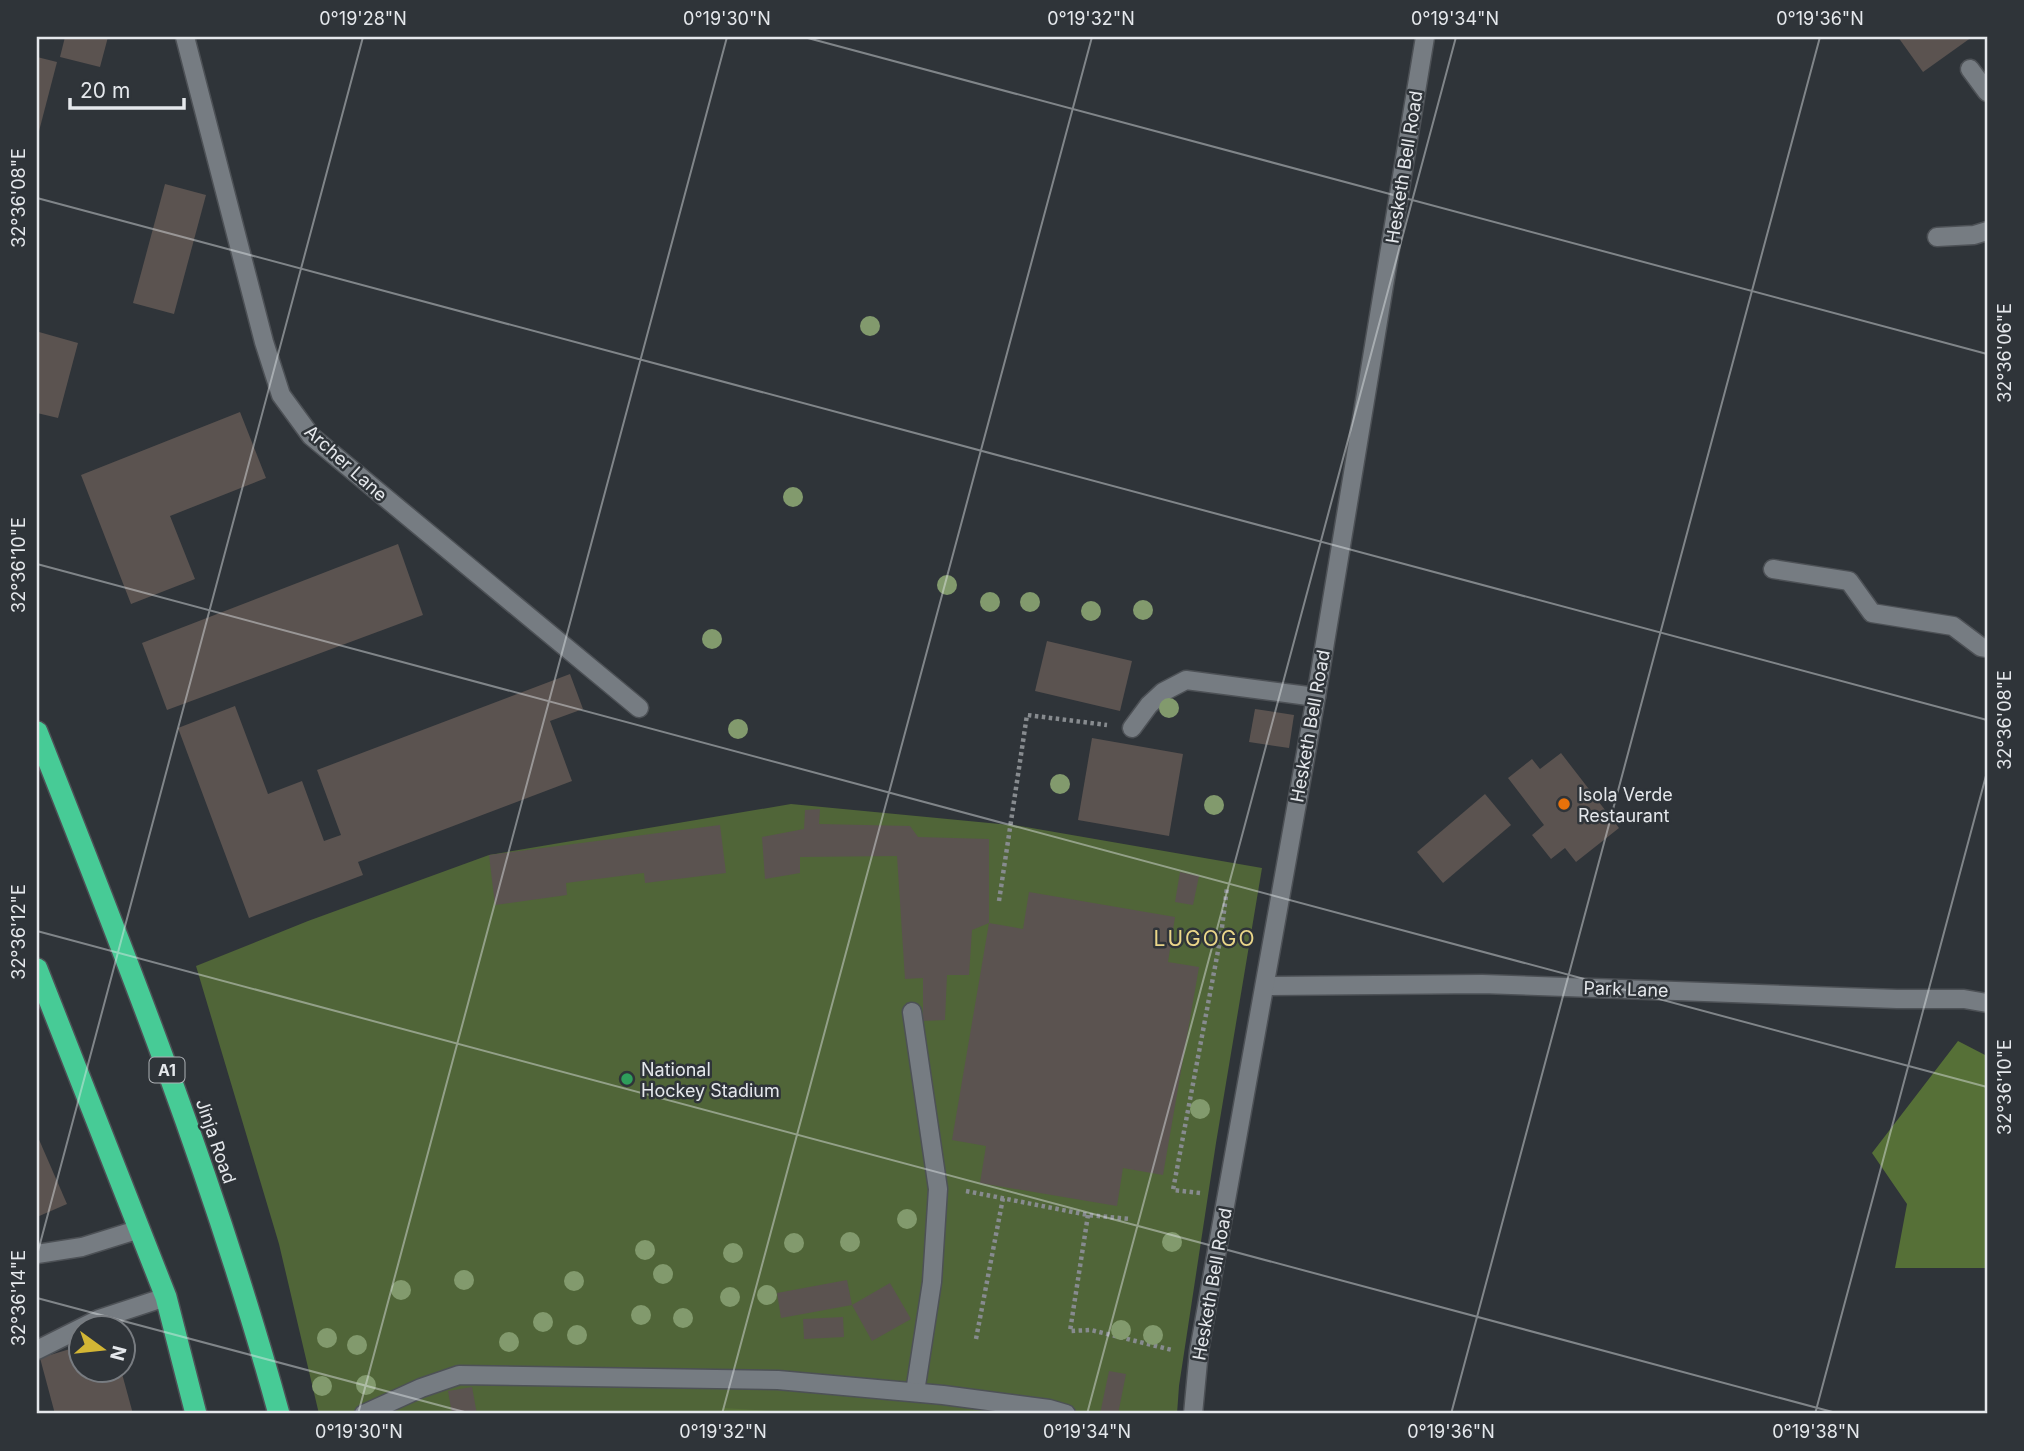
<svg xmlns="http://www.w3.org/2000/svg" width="2024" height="1451" font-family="Inter,sans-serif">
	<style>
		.green { fill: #506538 }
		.forest { fill: #567037 }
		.building { fill: #5b5350 }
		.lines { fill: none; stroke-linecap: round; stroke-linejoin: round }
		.minor-casing { stroke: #4d5156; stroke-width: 21 }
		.highway-casing { stroke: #4d5156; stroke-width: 24 }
		.path { stroke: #878b8f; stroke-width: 4.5; stroke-dasharray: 3.5 3.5; stroke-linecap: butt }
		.minor { stroke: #767c82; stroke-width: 18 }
		.highway { stroke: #47cb96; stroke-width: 21 }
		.tree { fill: #829a6d }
		.ticks { fill: none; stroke: #e5e8ec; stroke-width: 2; stroke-opacity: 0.45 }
		.food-dot { fill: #e8710a; stroke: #2f3439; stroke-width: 2.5 }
		.leisure-dot { fill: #2e9e5b; stroke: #2f3439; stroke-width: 2.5 }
		.labels { text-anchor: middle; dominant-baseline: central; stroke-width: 5; stroke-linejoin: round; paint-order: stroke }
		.shield { fill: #2f3439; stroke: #aeb2b6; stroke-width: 2 }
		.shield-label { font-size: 16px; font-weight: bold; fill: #e5e8ec }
		.street-label { font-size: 18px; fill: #e5e8ec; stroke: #2f3439 }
		.poi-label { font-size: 18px; fill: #e5e8ec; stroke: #2f3439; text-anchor: start }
		.quarter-label { font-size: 21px; letter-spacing: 2px; fill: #ead689; stroke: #2f3439 }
		.neatline { fill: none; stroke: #e5e8ec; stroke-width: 2.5 }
		.ticks-label { font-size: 18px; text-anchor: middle; fill: #e5e8ec }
	</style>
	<rect width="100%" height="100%" fill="#2f3439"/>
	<polygon class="green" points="791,804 1020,826 1262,868 1216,1143 1179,1386 1177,1414 319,1414 279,1244 196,966 308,921 489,855"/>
	<g class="forest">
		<polygon points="1958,1041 1987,1056 1987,1268 1895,1268 1907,1204 1872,1153"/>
		<polygon points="723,1408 803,1413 808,1414 719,1414"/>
	</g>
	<g class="building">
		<polygon points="65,37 108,37 100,67 60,57"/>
		<polygon points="1898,37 1972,37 1923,72"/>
		<polygon points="37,57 57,62 38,135 37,135"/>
		<polygon points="165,184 206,195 174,314 133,303"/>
		<polygon points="39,332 78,343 58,418 37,413 37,341"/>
		<polygon points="240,412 266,478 170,516 195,579 131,604 81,475"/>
		<polygon points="398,544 423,615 167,710 142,643"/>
		<polygon points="1047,641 1132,661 1120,711 1035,691"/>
		<polygon points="570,674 583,709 550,721 572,781 358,862 363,875 249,918 178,728 235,706 268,794 302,781 324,841 341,835 317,770"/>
		<polygon points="1255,709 1294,715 1289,748 1249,742"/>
		<polygon points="1092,738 1183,754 1169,836 1078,820"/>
		<polygon points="1561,753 1619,828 1576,862 1565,848 1551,859 1532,835 1544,825 1508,778 1532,759 1540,769"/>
		<polygon points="1485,794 1511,825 1443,883 1417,852"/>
		<polygon points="820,809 819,824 910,826 918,837 989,839 989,923 972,930 969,975 947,975 945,1020 923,1021 923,978 905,979 897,856 800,857 800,873 765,879 762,837 804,829 805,810"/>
		<polygon points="720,825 726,873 645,883 644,873 566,883 567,895 495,905 489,855"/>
		<polygon points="1180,872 1199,876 1193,905 1175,902"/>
		<polygon points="1029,892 1175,917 1168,962 1199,967 1163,1175 1123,1168 1117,1206 980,1183 986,1146 952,1140 989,923 1023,929"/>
		<polygon points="37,1135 67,1204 37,1217"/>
		<polygon points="847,1280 852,1305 781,1318 777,1293"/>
		<polygon points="890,1283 911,1319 872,1341 852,1305"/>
		<polygon points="843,1317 844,1337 804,1339 803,1319"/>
		<polygon points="80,1346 80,1370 121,1370 133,1414 55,1414 40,1358"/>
		<polygon points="1109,1371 1126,1374 1118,1414 1100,1414"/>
		<polygon points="472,1387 477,1414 452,1414 448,1391"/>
	</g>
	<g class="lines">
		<defs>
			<g id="minor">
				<polyline points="185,37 264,342 281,395 311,436 639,708"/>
				<polyline points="1970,69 1987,92"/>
				<polyline points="1937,237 1974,235 1987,231"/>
				<polyline points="1773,569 1849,581 1872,613 1953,626 1981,647 1987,648"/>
				<polyline points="1132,728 1149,705 1163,692 1186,680 1316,697"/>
				<polyline points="1265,986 1482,984 1897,999 1964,999 1987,1003"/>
				<polyline points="912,1012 938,1189 932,1282 915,1392"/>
				<polyline points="37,1254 82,1247 140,1229"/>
				<polyline points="37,1350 99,1319 166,1297"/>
				<polyline points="364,1414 421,1388 459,1375 778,1380 943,1395 1049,1409 1066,1414"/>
				<polyline points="1193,1414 1199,1351 1316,697 1425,37"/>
			</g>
			<g id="highway">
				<path d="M37,732C126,956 215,1181 279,1414"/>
				<polyline points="37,969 166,1297 196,1414"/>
			</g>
		</defs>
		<use href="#minor" class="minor-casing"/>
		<use href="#highway" class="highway-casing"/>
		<g class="path">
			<polyline points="999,901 1027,715 1107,725"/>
			<polyline points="966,1191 1088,1215 1130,1219"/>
			<polyline points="1200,1193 1173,1190 1221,935 1227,888"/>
			<polyline points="1088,1215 1070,1331 1091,1330 1172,1350"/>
			<polyline points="976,1339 1003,1198"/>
		</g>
		<use href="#minor" class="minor"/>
		<use href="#highway" class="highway"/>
	</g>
	<g class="tree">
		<circle cx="870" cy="326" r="10"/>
		<circle cx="793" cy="497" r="10"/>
		<circle cx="947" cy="585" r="10"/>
		<circle cx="990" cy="602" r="10"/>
		<circle cx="1030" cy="602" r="10"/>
		<circle cx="1143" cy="610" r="10"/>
		<circle cx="1091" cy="611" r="10"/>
		<circle cx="712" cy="639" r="10"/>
		<circle cx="1169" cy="708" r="10"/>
		<circle cx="738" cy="729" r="10"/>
		<circle cx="1060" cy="784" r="10"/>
		<circle cx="1214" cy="805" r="10"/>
		<circle cx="1200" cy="1109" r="10"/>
		<circle cx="907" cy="1219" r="10"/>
		<circle cx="850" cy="1242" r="10"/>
		<circle cx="1172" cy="1242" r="10"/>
		<circle cx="794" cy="1243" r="10"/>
		<circle cx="645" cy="1250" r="10"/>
		<circle cx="733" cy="1253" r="10"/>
		<circle cx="663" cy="1274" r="10"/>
		<circle cx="464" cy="1280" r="10"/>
		<circle cx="574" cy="1281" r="10"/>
		<circle cx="401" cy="1290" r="10"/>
		<circle cx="767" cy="1295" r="10"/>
		<circle cx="730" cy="1297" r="10"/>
		<circle cx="641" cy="1315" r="10"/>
		<circle cx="683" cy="1318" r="10"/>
		<circle cx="543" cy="1322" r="10"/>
		<circle cx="1121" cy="1330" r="10"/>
		<circle cx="577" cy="1335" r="10"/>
		<circle cx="1153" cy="1335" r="10"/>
		<circle cx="327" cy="1338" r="10"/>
		<circle cx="509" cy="1342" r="10"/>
		<circle cx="357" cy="1345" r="10"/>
		<circle cx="366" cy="1385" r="10"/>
		<circle cx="322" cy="1386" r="10"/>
	</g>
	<path class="ticks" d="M804,37L1987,354M37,198L1987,720M37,564L1987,1087M37,931L1840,1414M37,1255L363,37M37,1298L472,1414M358,1414L727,37M722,1414L1092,37M1087,1414L1456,37M1451,1414L1820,37M1815,1414L1987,772"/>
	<circle class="food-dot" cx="1564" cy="804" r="7"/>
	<circle class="leisure-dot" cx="627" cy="1079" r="7"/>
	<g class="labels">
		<rect class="shield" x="149.5" y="1057.5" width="35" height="25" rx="5"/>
		<g class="shield-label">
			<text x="167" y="1070">A1</text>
		</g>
		<g class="street-label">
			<text transform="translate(1404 167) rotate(-81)">Hesketh Bell Road</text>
			<text transform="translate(346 463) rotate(42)">Archer Lane</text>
			<text transform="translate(1310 726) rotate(-80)">Hesketh Bell Road</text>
			<text transform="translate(1626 989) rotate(2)">Park Lane</text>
			<text transform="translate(216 1141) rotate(71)">Jinja Road</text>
			<text transform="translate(1212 1284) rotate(-80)">Hesketh Bell Road</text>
		</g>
		<g class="poi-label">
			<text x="1578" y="794">Isola Verde<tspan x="1578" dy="21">Restaurant</tspan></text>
			<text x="641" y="1069">National<tspan x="641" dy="21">Hockey Stadium</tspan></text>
		</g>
		<g class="quarter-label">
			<text x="1205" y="938">LUGOGO</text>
		</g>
	</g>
	<rect width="2024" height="1451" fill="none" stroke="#2f3439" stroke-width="77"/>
	<g transform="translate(102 1349) rotate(105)"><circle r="33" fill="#2f3439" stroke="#787c81" stroke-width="2"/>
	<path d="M0-5L12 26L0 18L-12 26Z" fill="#d3b635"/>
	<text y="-10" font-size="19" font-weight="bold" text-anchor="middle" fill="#e5e8ec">N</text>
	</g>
	<path d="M70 98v10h114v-10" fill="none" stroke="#e5e8ec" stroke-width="3.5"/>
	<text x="80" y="98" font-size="21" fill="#e5e8ec" stroke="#2f3439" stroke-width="5" paint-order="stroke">20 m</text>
	<rect x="38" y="38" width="1948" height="1374" class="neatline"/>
	<g class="ticks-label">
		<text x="363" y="25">0°19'28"N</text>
		<text x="727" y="25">0°19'30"N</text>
		<text x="1091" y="25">0°19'32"N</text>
		<text x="1455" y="25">0°19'34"N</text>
		<text x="1820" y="25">0°19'36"N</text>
		<text transform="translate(19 198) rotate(-90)" y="6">32°36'08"E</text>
		<text transform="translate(2005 353) rotate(-90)" y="6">32°36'06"E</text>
		<text transform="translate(19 565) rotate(-90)" y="6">32°36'10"E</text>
		<text transform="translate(2005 720) rotate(-90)" y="6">32°36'08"E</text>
		<text transform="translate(19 932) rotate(-90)" y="6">32°36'12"E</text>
		<text transform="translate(2005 1087) rotate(-90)" y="6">32°36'10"E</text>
		<text transform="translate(19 1298) rotate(-90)" y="6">32°36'14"E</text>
		<text x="359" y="1438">0°19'30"N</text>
		<text x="723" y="1438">0°19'32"N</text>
		<text x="1087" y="1438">0°19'34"N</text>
		<text x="1451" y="1438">0°19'36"N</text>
		<text x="1816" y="1438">0°19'38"N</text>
	</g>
</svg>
